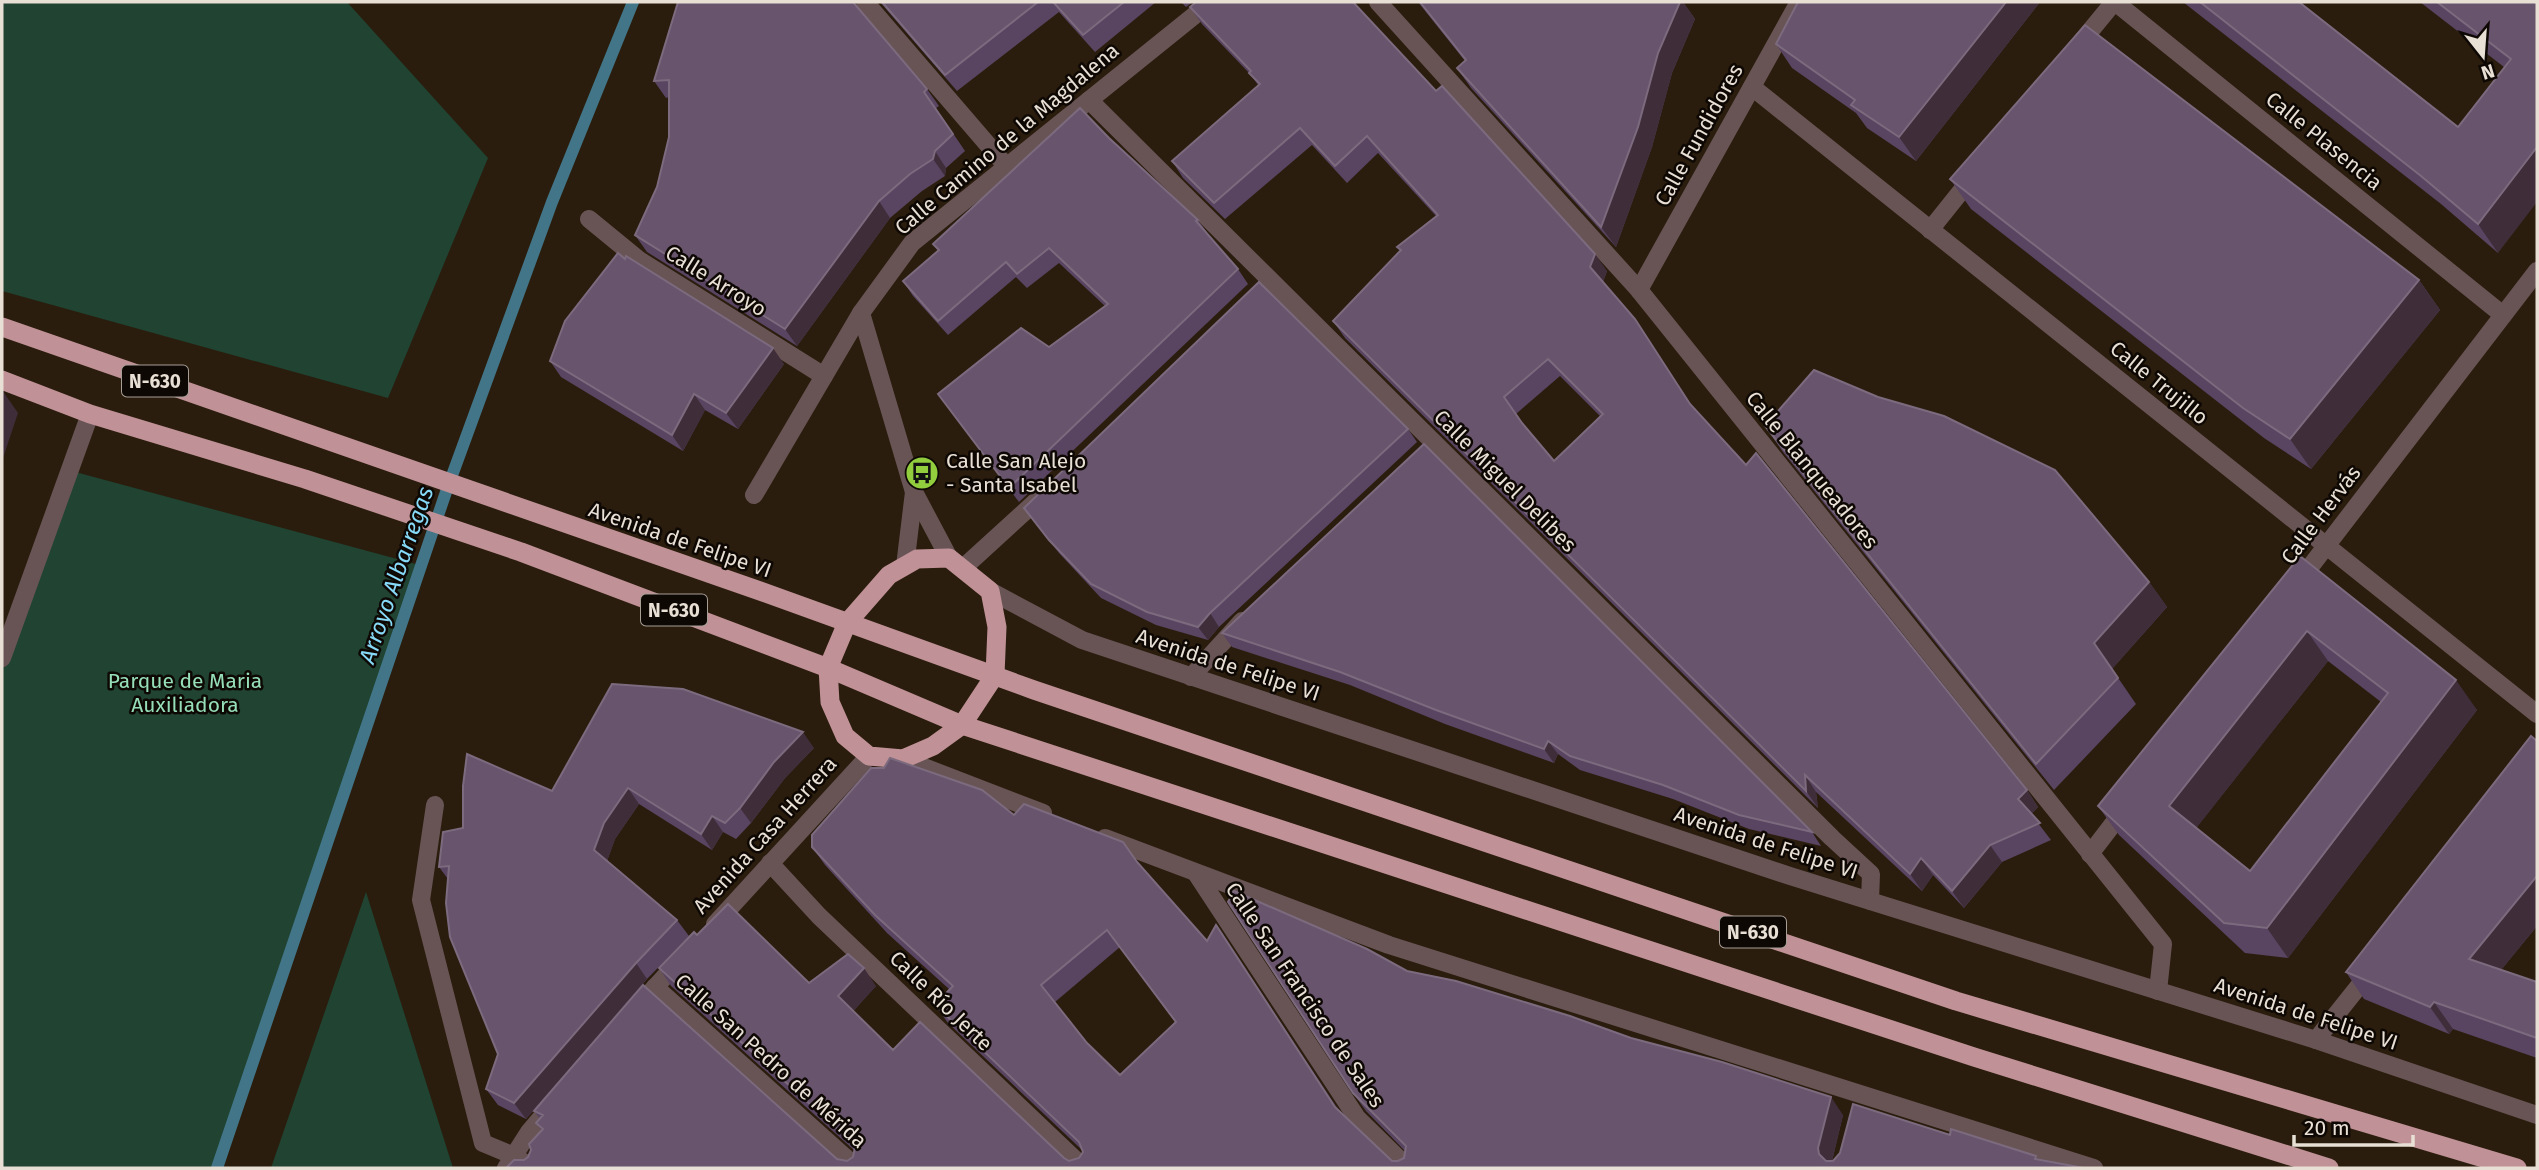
<svg xmlns="http://www.w3.org/2000/svg" width="2539" height="1170" font-family="'Fira Sans',sans-serif">
	<style>
		.green { fill: #204332 }
		.lines { fill: none; stroke-linecap: round; stroke-linejoin: round }
		.stream { stroke: #427587; stroke-width: 12 }
		.minor { stroke: #685455; stroke-width: 18 }
		.trunk { stroke: #c09196; stroke-width: 19 }
		.wall { fill: #594461; fill-rule: evenodd }
		.shaded-wall { fill: #402d3a }
		.building { fill: #68546d; stroke: #7c6a7e; stroke-width: 2; fill-rule: evenodd }
		.labels { text-anchor: middle; dominant-baseline: central; stroke-width: 5; stroke-linejoin: round; paint-order: stroke }
		.shield { fill: #0e0804; stroke: #a79e96; stroke-width: 2 }
		.shield-label { font-size: 19px; font-weight: bold; fill: #e8dfd5 }
		.street-label { font-size: 21px; fill: #e8dfd5; stroke: #0e0804 }
		.poi-label { font-size: 21px; fill: #e8dfd5; stroke: #0e0804; text-anchor: start }
		.park-label { font-size: 21px; fill: #95deb8; stroke: #0e0804 }
		.water-label { font-size: 23px; font-style: italic; fill: #86d9f7; stroke: #0e0804 }
	</style>
	<rect width="100%" height="100%" fill="#2a1d0d"/>
	<g class="green">
		<polygon points="2,2 347,2 488,158 388,398 2,291"/>
		<polygon points="68,470 423,566 217,1168 2,1168 2,658"/>
		<polygon points="366,892 453,1168 271,1168"/>
	</g>
	<g class="lines">
		<polyline class="stream" points="217,1168 446,492 552,202 633,2"/>
		<g class="minor">
			<polyline points="865,2 1007,167"/>
			<polyline points="1378,2 1639,290 2163,944 2158,991"/>
			<polyline points="2115,2 2503,315"/>
			<polyline points="2077,47 2114,2"/>
			<polyline points="1752,87 2537,714"/>
			<polyline points="1089,100 1832,838 1871,874 1870,901"/>
			<polyline points="589,219 639,260 824,376"/>
			<polyline points="1930,230 1974,175"/>
			<polyline points="1639,290 1799,2"/>
			<polyline points="754,495 861,313"/>
			<polyline points="949,558 914,492 861,313 912,243 1211,2"/>
			<polyline points="905,566 914,492"/>
			<polyline points="963,568 1043,495"/>
			<polyline points="2297,584 2537,271"/>
			<polyline points="990,591 1082,640 1790,876 2316,1040 2537,1115"/>
			<polyline points="2,658 90,414"/>
			<polyline points="1191,677 1242,621"/>
			<polyline points="903,759 1043,813"/>
			<polyline points="435,805 421,900 483,1143 514,1156 532,1168"/>
			<polyline points="1105,838 1389,945 2094,1168"/>
			<polyline points="2090,854 2126,807"/>
			<polyline points="770,863 819,916 1084,1168"/>
			<polyline points="1196,873 1357,1118 1408,1168"/>
			<polyline points="715,924 869,756"/>
			<polyline points="655,987 857,1168"/>
			<polyline points="636,1008 681,959"/>
			<polyline points="2316,1040 2370,972"/>
			<polyline points="506,1168 529,1132 551,1106"/>
		</g>
		<g class="trunk">
			<polyline points="2,327 760,591 1034,690 1956,1001 2517,1168"/>
			<polyline points="2,380 90,414 305,479 521,552 828,668 962,725 1974,1057 2329,1168"/>
			<polygon points="949,558 990,591 997,627 995,675 962,725 933,746 903,759 869,756 845,736 830,702 828,668 847,623 889,575 917,559"/>
		</g>
	</g>
	<g class="wall">
		<polygon points="678,2 855,2 855,5 927,89 939,106 936,108 965,151 946,168 945,176 922,191 890,218 797,346 647,252 635,235 657,187 669,137 669,97 666,98 654,81"/>
		<polygon points="880,2 1156,2 1095,52 1059,12 957,91"/>
		<polygon points="1181,2 1193,2 1186,7"/>
		<polygon points="1418,2 1683,2 1695,19 1672,73 1652,147 1616,247 1471,88 1457,68 1465,61"/>
		<polygon points="1798,2 2040,2 1916,161 1867,128 1856,113 1792,68 1776,44"/>
		<polygon points="2183,2 2299,2 2458,127 2504,67 2420,2 2534,2 2498,253 2441,204"/>
		<path d="M1190,7L1607,271L1603,282L1635,319L1693,408L2027,790L2038,807L2031,814L2051,840L2002,862L1964,908L1933,875L1922,891L1816,792L1818,808L1345,338L1333,321L1400,251L1397,247L1436,216L1378,153L1347,183L1312,145L1225,219L1183,178L1172,161L1258,85L1251,75L1202,24ZM1560,376L1600,416L1554,461L1523,424L1516,414Z"/>
		<polygon points="1109,138 1198,220 1208,234 1238,269 1248,284 1019,502 938,394 1049,347 1105,306 1059,263 1027,288 1016,277 948,335 913,296 903,281 938,251 933,244"/>
		<polygon points="1950,179 2419,280 2440,310 2311,469 2264,438 1971,209"/>
		<polygon points="550,361 784,364 738,429 705,410 683,451 561,377"/>
		<polygon points="1765,426 2149,582 2167,607 2112,669 2136,704 2054,790 1783,452"/>
		<polygon points="1408,429 1417,442 1219,627 1208,640 1156,625 1101,598 1059,553 1024,508"/>
		<polygon points="1424,444 1812,832 1821,846 1749,829 1673,799 1580,770 1558,754 1554,763 1445,724 1350,685 1232,647 1222,633"/>
		<path d="M2300,556L2477,710L2288,958L2245,953L2119,835L2098,806ZM2328,661L2381,702L2250,871L2196,828Z"/>
		<polygon points="2537,741 2537,926 2501,970 2537,982 2537,1058 2453,1029 2449,1034 2364,999 2346,972"/>
		<polygon points="814,748 785,778 751,823 736,839 723,832 712,850 639,804 615,839 607,861 677,920 689,936 647,979 526,1119 498,1105 486,1089 498,1054 448,879 439,867 463,828 552,791"/>
		<path d="M1014,815L1137,863L1207,941L1216,925L1337,1109L1392,1161H1398L1404,1158L1405,1151L1366,1111L1353,1093L1407,971L1843,1115L1832,1161L1950,1135L2039,1159L2084,1168L524,1160L528,1157L542,1131L536,1123L540,1119L534,1111L847,1161L853,1157L855,1151L671,986L659,968L697,935L809,983L876,986L853,1011L893,1050L1064,1158L1069,1161L1079,1158L1083,1152L1082,1150L948,1023L935,1005L949,989L887,933L825,865L812,847ZM1120,947L1175,1022L1120,1075L1087,1043L1055,1002Z"/>
	</g>
	<g class="shaded-wall">
		<polygon points="1680,2 1683,2 1695,19 1672,73 1652,147 1616,247 1601,227 1658,53"/>
		<polygon points="2006,2 2040,2 1916,161 1899,137"/>
		<polygon points="2537,147 2537,202 2498,253 2478,224"/>
		<polygon points="935,151 946,168 945,176 933,159"/>
		<polygon points="879,201 890,218 797,346 785,329"/>
		<polygon points="1595,254 1607,271 1602,284 1590,267"/>
		<polygon points="2419,280 2440,310 2311,469 2290,439"/>
		<polygon points="773,348 784,364 738,429 726,413"/>
		<polygon points="2,390 18,413 2,461"/>
		<polygon points="694,394 705,410 683,451 672,435"/>
		<polygon points="2149,582 2167,607 2112,669 2136,704 2094,643"/>
		<polygon points="1210,613 1219,627 1208,640 1198,627"/>
		<polygon points="2307,631 2328,661 2190,836 2169,806"/>
		<polygon points="2456,680 2477,710 2288,958 2267,928"/>
		<polygon points="803,732 814,748 785,778 751,823 740,808 774,762"/>
		<polygon points="1548,741 1558,754 1554,763 1544,749"/>
		<polygon points="1805,775 1816,792 1818,808 1806,791"/>
		<polygon points="628,788 639,804 615,839 605,866 594,850 604,823"/>
		<polygon points="2027,790 2038,807 2030,815 2018,799"/>
		<polygon points="712,816 723,832 712,850 701,834"/>
		<polygon points="1990,845 2002,862 1964,908 1952,891"/>
		<polygon points="1921,858 1933,875 1922,891 1910,874"/>
		<polygon points="2537,876 2537,926 2488,986 2469,959"/>
		<polygon points="1216,925 1228,943 1348,1124 1335,1107"/>
		<polygon points="636,963 647,979 526,1119 514,1103"/>
		<polygon points="864,968 876,986 851,1014 838,996"/>
		<polygon points="2434,1002 2453,1029 2449,1034 2430,1007"/>
		<polygon points="1831,1097 1843,1115 1831,1166 1819,1154 1818,1148"/>
	</g>
	<g class="building">
		<polygon points="678,2 853,2 927,89 924,92 953,134 935,151 933,159 910,174 879,201 785,329 635,235 657,187 669,137 669,80 654,81"/>
		<polygon points="882,2 1038,2 945,75"/>
		<polygon points="1053,2 1124,2 1083,35"/>
		<path d="M1196,2H1353L1436,91L1442,86L1595,254L1590,267L1635,319L1690,404L1746,465L1756,453L2027,790L2018,799L2040,823L1990,845L1952,891L1921,858L1910,874L1805,775L1806,791L1333,321L1401,250L1397,247L1438,215L1367,136L1335,166L1300,128L1214,203L1172,161L1260,84L1249,73L1251,71L1190,7ZM1548,359L1603,414L1554,461L1522,423L1504,397Z"/>
		<polygon points="1420,2 1680,2 1658,53 1638,127 1601,227 1457,68 1466,60"/>
		<polygon points="1798,2 2006,2 1899,137 1851,105 1855,100 1776,44"/>
		<polygon points="2200,2 2299,2 2458,127 2511,59 2437,2 2534,2 2537,4 2537,147 2478,224 2421,176"/>
		<polygon points="2085,25 2419,280 2290,439 2243,408 1950,179"/>
		<polygon points="1080,108 1109,138 1198,220 1196,221 1238,269 1009,488 938,394 1021,328 1049,347 1108,304 1049,248 1017,274 1006,262 938,321 903,281 939,250 933,244"/>
		<polygon points="618,253 625,259 626,256 773,348 726,413 694,394 672,435 550,361 565,321"/>
		<polygon points="1259,282 1408,429 1210,613 1198,627 1147,612 1091,584 1049,540 1024,508"/>
		<polygon points="1814,370 1878,397 1944,416 2055,470 2149,582 2094,643 2118,678 2036,764 1765,426"/>
		<polygon points="1424,444 1812,832 1739,815 1663,785 1570,756 1548,741 1544,749 1436,710 1340,672 1222,633"/>
		<path d="M2300,556L2456,680L2267,928L2224,923L2098,806ZM2307,631L2388,693L2250,871L2169,806Z"/>
		<polygon points="612,684 683,689 803,732 774,762 740,808 725,823 712,816 701,834 628,788 604,823 594,850 677,920 636,963 514,1103 486,1089 498,1054 450,937 446,903 449,866 439,867 443,832 463,828 463,786 467,754 552,791"/>
		<polygon points="2531,736 2537,741 2537,876 2469,959 2537,982 2537,1038 2434,1002 2430,1007 2346,972"/>
		<path d="M890,758L982,790L1014,815L1024,804L1123,842L1137,862L1207,941L1216,925L1335,1107L1392,1161H1398L1404,1158L1406,1146L1353,1093L1228,902L1234,891L1367,949L1407,971L1456,981L1570,1016L1631,1038L1722,1062L1831,1097L1818,1148L1819,1154L1826,1161H1833L1840,1153L1853,1104L1950,1135L1951,1129L2036,1156L2035,1159L2084,1168H506L514,1160H524L528,1157L531,1150L529,1144L543,1129L536,1123L543,1115L534,1111L643,985L837,1159L847,1161L853,1157L855,1147L852,1142L659,968L694,932L697,935L728,904L809,983L848,954L864,968L838,996L893,1050L920,1022L1064,1158L1069,1161L1079,1158L1083,1152L1079,1142L935,1005L953,986L875,915L812,847V835L871,768H884ZM1107,930L1176,1022L1120,1075L1087,1043L1041,985Z"/>
	</g>
	<defs>
		<symbol id="bus-disc" viewBox="-11 -11 22 22"><circle r="9.5" fill="#92cd3e" stroke="#0e0804"/><path d="M-5-6H5V4H4V6H2V4H-2V6H-4V4H-5ZM-3.5-4V0h7V-4ZM-3.5 1.2v1.5H-2V1.2ZM2 1.2v1.5H3.5V1.2Z" fill="#111"/></symbol>
	</defs>
	<g fill-rule="evenodd">
		<use href="#bus-disc" x="903" y="454" width="38" height="38"/>
	</g>
	<g class="labels">
		<g class="shield">
			<rect x="122" y="365.5" width="66" height="31" rx="5"/>
			<rect x="641" y="594.5" width="66" height="31" rx="5"/>
			<rect x="1720" y="916.5" width="66" height="31" rx="5"/>
		</g>
		<g class="shield-label">
			<text x="155" y="381">N-630</text>
			<text x="674" y="610">N-630</text>
			<text x="1753" y="932">N-630</text>
		</g>
		<g class="street-label">
			<text transform="translate(1699 135) rotate(-61)">Calle Fundidores</text>
			<text transform="translate(1007 139) rotate(-40)">Calle Camino de la Magdalena</text>
			<text transform="translate(2324 141) rotate(39)">Calle Plasencia</text>
			<text transform="translate(716 281) rotate(32)">Calle Arroyo</text>
			<text transform="translate(2159 383) rotate(39)">Calle Trujillo</text>
			<text transform="translate(1812 470) rotate(51)">Calle Blanqueadores</text>
			<text transform="translate(1505 481) rotate(45)">Calle Miguel Delibes</text>
			<text transform="translate(2321 515) rotate(-53)">Calle Hervás</text>
			<text transform="translate(680 540) rotate(19)">Avenida de Felipe VI</text>
			<text transform="translate(1228 665) rotate(18)">Avenida de Felipe VI</text>
			<text transform="translate(765 835) rotate(-48)">Avenida Casa Herrera</text>
			<text transform="translate(1766 843) rotate(18)">Avenida de Felipe VI</text>
			<text transform="translate(1305 995) rotate(56)">Calle San Francisco de Sales</text>
			<text transform="translate(941 1001) rotate(44)">Calle Río Jerte</text>
			<text transform="translate(2306 1014) rotate(18)">Avenida de Felipe VI</text>
			<text transform="translate(771 1061) rotate(42)">Calle San Pedro de Mérida</text>
		</g>
		<g class="poi-label">
			<text x="946" y="461">Calle San Alejo<tspan x="946" dy="24">- Santa Isabel</tspan></text>
		</g>
		<g class="park-label">
			<text x="185" y="681">Parque de Maria<tspan x="185" dy="24">Auxiliadora</tspan></text>
		</g>
		<g class="water-label">
			<text transform="translate(396 575) rotate(-71)">Arroyo Albarregas</text>
		</g>
	</g>
	<rect width="2539" height="1170" fill="none" stroke="#e8dfd5" stroke-width="7"/>
	<g transform="translate(2483 56) rotate(163)" stroke="#0e0804" stroke-width="5" paint-order="stroke">
	<path d="M0-5L12 26L0 18L-12 26Z" fill="#e8dfd5"/>
	<text y="-10" font-size="19" font-weight="bold" text-anchor="middle" fill="#e8dfd5">N</text>
	</g>
	<path d="M2294 1135v10h119v-10" fill="none" stroke="#e8dfd5" stroke-width="3.5"/>
	<text x="2304" y="1135" font-size="21" fill="#e8dfd5" stroke="#0e0804" stroke-width="5" paint-order="stroke">20 m</text>
</svg>
